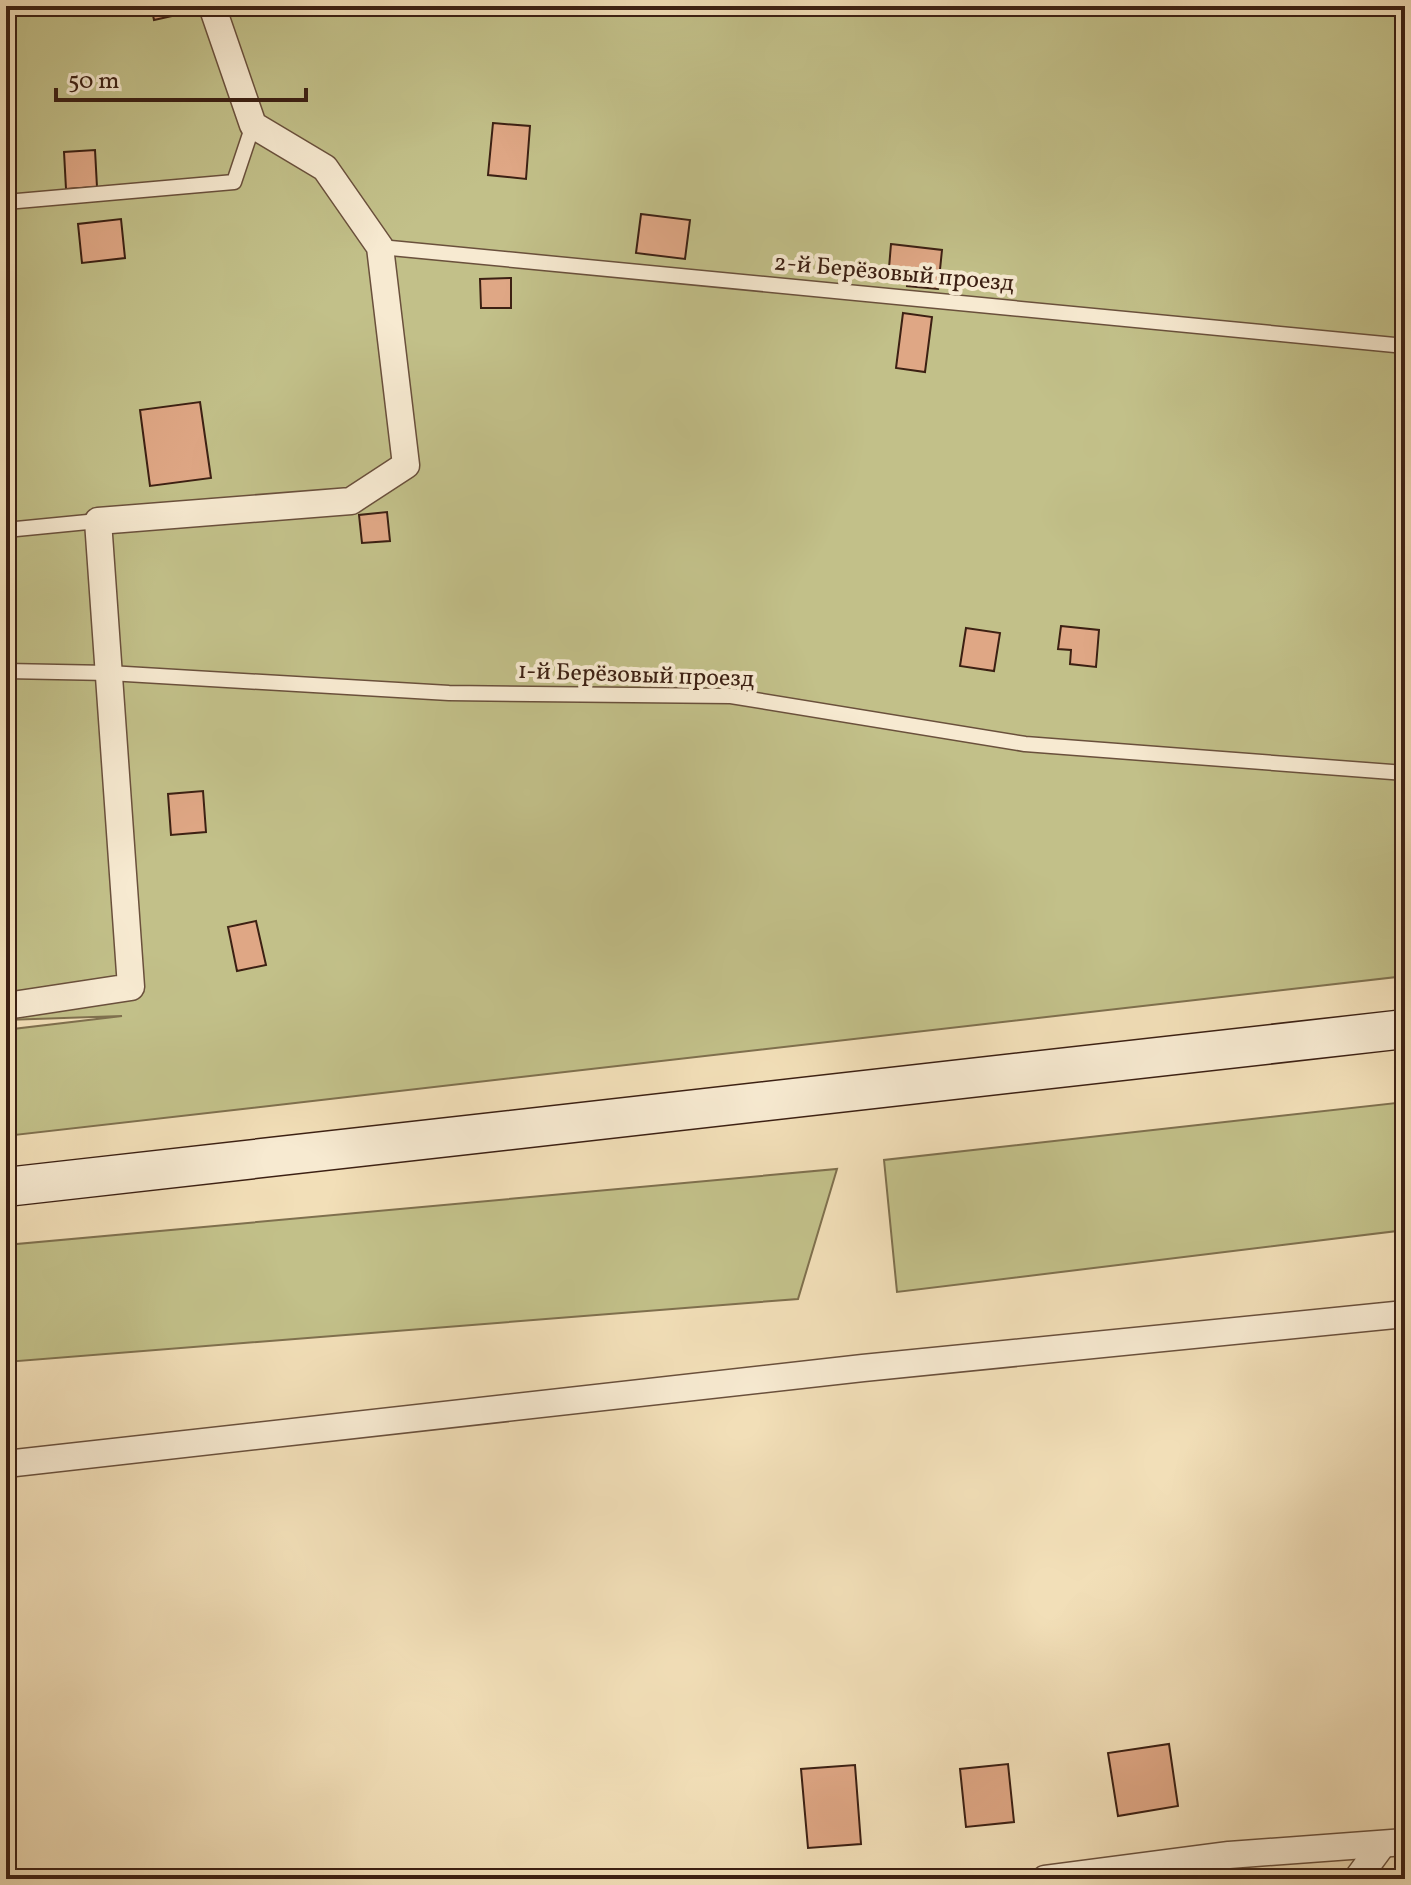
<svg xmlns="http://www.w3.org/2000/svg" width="1411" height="1885" font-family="Vollkorn,serif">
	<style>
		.green { fill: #c2c089; stroke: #7f704e; stroke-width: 2 }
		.building { fill: #dfa785; stroke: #3c2013; stroke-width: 2 }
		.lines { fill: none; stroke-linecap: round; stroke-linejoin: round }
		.lane-casing { stroke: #6a503c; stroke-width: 17 }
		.street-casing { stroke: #6a503c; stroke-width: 29 }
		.secondary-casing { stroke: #3c2013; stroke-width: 41 }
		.lane { stroke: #f7ead1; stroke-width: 14 }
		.street { stroke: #f7ead1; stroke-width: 26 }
		.secondary { stroke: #f7ead1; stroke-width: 38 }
		.labels { text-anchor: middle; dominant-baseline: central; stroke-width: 8; stroke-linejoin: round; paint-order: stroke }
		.street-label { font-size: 24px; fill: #3c2013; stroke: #f7ead1 }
	</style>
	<rect width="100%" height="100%" fill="#f2dfb8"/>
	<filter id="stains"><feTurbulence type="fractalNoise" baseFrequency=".0025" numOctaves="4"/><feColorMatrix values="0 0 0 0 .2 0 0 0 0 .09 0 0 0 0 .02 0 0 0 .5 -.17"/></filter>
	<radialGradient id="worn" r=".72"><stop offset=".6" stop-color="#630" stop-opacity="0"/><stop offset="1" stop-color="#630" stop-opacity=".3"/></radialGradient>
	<g class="green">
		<polygon points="6,6 1405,6 1405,976 6,1136 6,1040 13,1029 122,1016 6,1020"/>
		<polygon points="1405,1102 1405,1230 897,1292 884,1160"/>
		<polygon points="837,1169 798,1299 6,1362 6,1245"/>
	</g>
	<g class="building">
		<polygon points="151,6 179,6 181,14 154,20"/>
		<polygon points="1401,27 1405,28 1405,57 1397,56"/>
		<polygon points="493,123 530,126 526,179 488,175"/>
		<polygon points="95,150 97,187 66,189 64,152"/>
		<polygon points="641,214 690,220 685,259 636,253"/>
		<polygon points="121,219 125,258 82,263 78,224"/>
		<polygon points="891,244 942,250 938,289 907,286 909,270 889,268"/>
		<polygon points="511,278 511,308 481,308 480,279"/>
		<polygon points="903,313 932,317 925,372 896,368"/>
		<polygon points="200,402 211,478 150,486 140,410"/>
		<polygon points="387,512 390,541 362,543 359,515"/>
		<polygon points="1061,626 1099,630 1096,667 1070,664 1071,650 1058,649"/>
		<polygon points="966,628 1000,633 994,671 960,666"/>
		<polygon points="203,791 206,832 171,835 168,794"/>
		<polygon points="256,921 266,965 237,971 228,927"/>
		<polygon points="1169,1744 1178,1806 1118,1816 1108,1753"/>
		<polygon points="1008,1764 1014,1822 966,1827 960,1769"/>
		<polygon points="855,1765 861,1844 808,1848 801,1769"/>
	</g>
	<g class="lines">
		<defs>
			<g id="lane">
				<polyline points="6,202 234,182 253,125"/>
				<polyline points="380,247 1405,346"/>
				<polyline points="6,530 98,521"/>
				<polyline points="6,671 109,673 449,693 731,696 1025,744 1405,773"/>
			</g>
			<g id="street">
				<polyline points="6,1006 131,987 98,521 351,501 406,465 380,247 325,168 253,125 212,6"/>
				<polyline points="6,1464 863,1368 1405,1314"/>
				<polyline points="1045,1879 1229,1855 1405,1842"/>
				<polyline points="1357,1879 1382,1845"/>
			</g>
			<polyline id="secondary" points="6,1187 1405,1029"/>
		</defs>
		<use href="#lane" class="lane-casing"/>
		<use href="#street" class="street-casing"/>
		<use href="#secondary" class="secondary-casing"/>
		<use href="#lane" class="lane"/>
		<use href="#street" class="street"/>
		<use href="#secondary" class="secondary"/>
	</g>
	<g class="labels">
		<g class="street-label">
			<text transform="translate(894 274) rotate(5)">2-й Берёзовый проезд</text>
			<text transform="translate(636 676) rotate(2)">1-й Берёзовый проезд</text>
		</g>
	</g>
	<rect width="1411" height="1885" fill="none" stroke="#f2dfb8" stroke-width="32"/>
	<rect x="8" y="8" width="1395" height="1869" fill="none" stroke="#3c2013" stroke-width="4"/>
	<rect x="16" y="16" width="1379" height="1853" fill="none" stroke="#3c2013" stroke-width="2"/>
	<path d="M56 88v12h250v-12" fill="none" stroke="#3c2013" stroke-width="4"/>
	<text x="68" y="88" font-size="24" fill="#3c2013" stroke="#f7ead1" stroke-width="6" paint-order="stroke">50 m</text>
	<rect width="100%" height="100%" filter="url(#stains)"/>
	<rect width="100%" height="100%" fill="url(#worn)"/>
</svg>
